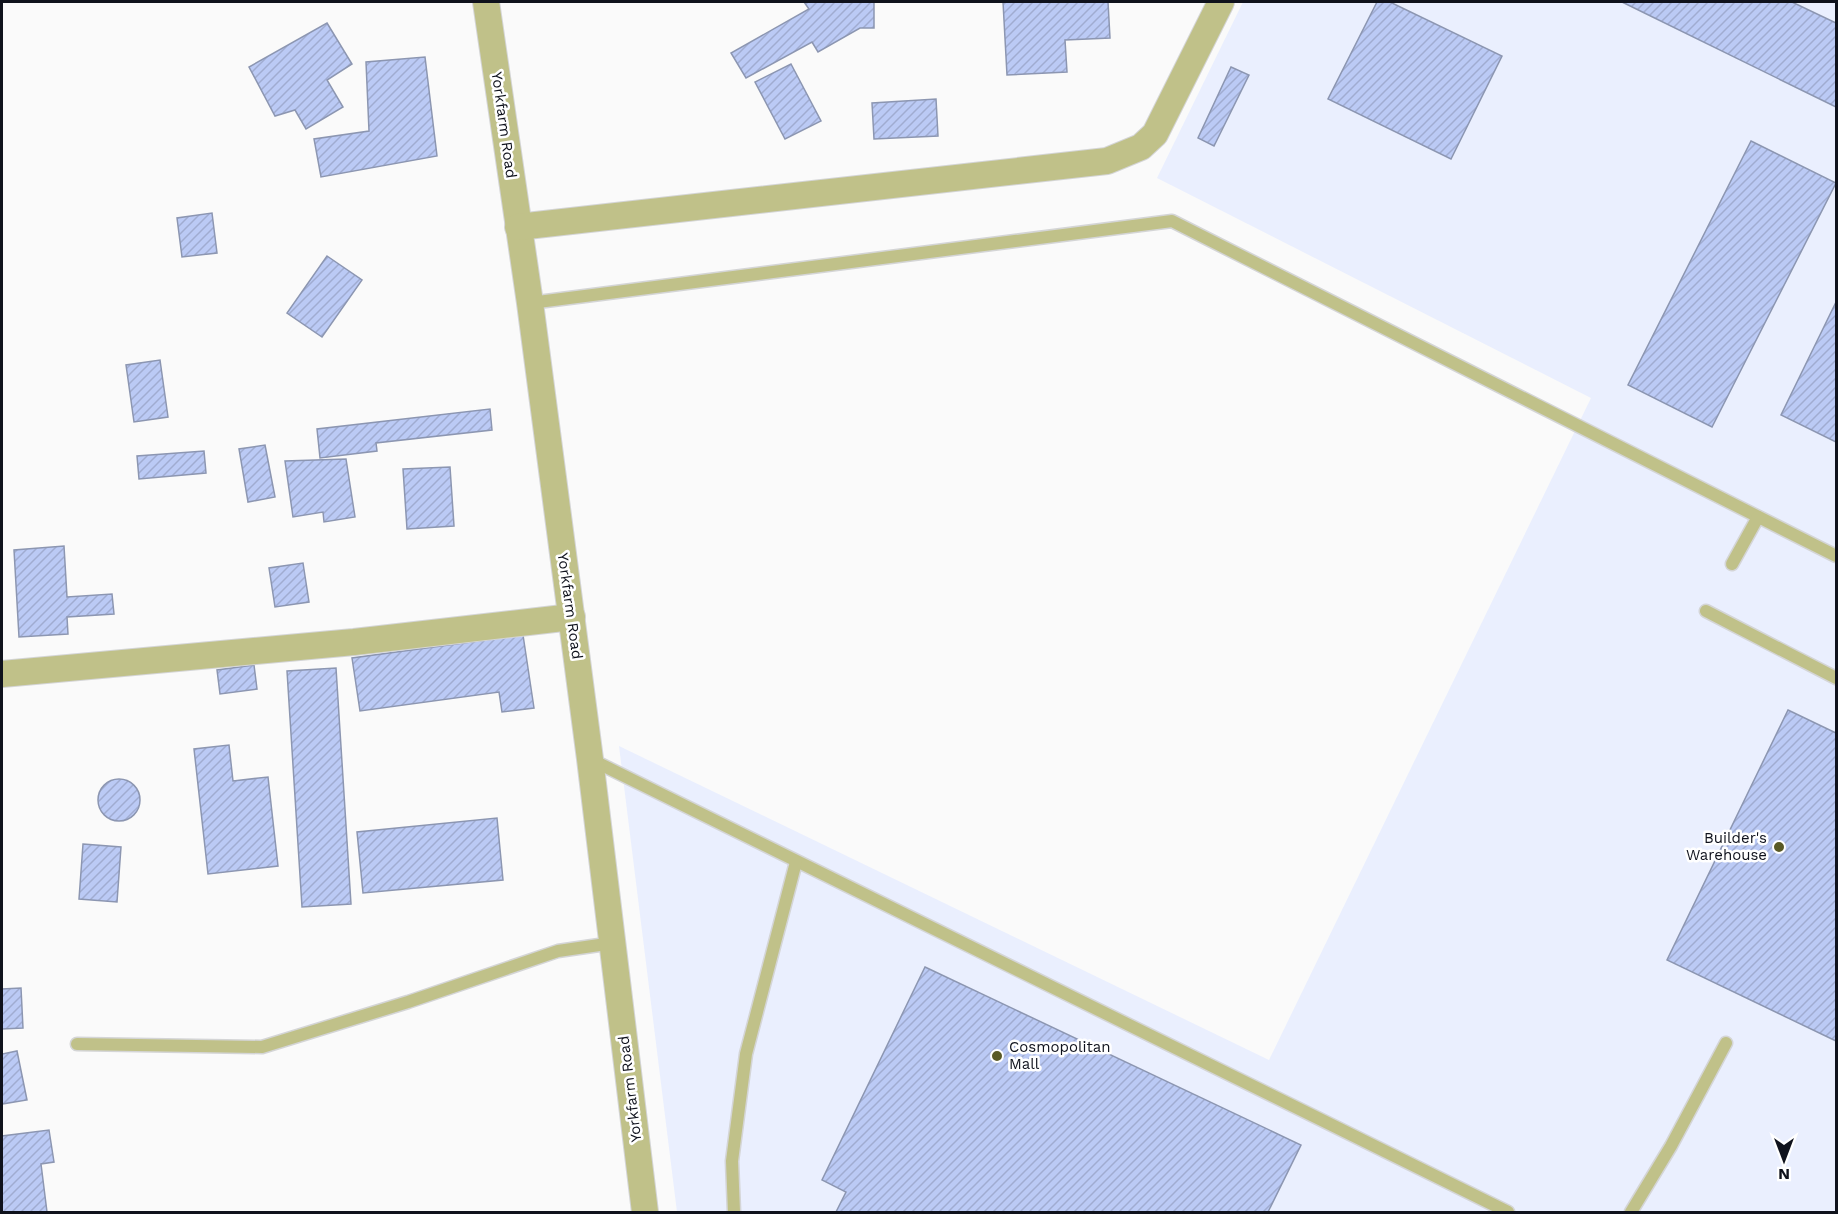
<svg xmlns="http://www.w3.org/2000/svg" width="1838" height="1214" font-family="'Work Sans',sans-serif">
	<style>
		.built { fill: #eaeffe }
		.building { fill: url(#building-hatch); stroke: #8c96b1; stroke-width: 1.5 }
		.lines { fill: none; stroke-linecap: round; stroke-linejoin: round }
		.lane-casing { stroke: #d4d5d6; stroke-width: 15 }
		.street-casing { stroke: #d4d5d6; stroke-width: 28 }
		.lane { stroke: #c0c189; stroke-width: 12 }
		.street { stroke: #c0c189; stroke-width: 26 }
		.poi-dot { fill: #595925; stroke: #fff; stroke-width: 2 }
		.labels { text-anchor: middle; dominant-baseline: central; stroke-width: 5; stroke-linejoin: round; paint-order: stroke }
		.street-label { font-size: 15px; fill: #0f121c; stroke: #fff }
		.poi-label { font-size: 15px; fill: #0f121c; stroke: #fff; text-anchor: end }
	</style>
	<defs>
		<pattern id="building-hatch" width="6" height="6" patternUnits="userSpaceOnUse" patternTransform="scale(1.5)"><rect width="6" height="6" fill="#bbcaf5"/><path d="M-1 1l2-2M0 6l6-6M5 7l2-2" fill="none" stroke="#a0acd1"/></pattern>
	</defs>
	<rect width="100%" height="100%" fill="#fafafa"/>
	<polygon class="built" points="1243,2 1836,2 1836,1212 677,1212 619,746 1269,1060 1591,398 1157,178"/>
	<g class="building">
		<polygon points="804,2 874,2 874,28 860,28 818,52 812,42 746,78 731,53 809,9"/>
		<polygon points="1003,2 1108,2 1110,38 1065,40 1067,72 1007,75"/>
		<polygon points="1377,2 1390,2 1502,56 1451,159 1328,99"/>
		<polygon points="1622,2 1792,2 1836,23 1836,107"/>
		<polygon points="327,23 352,64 327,80 343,107 306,129 295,110 275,116 249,67"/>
		<polygon points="425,57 437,156 321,177 314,139 369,131 366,62"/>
		<polygon points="791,64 821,121 785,139 755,82"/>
		<polygon points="1231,67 1249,75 1214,146 1198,138"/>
		<polygon points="936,99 938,136 874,139 872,103"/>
		<polygon points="1751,141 1836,183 1712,427 1628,385"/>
		<polygon points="212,213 217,253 182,257 177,218"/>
		<polygon points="327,256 362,280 322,337 287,313"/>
		<polygon points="1836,302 1836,442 1781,415"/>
		<polygon points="160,360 168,417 134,422 126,365"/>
		<polygon points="490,409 492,430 376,443 377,451 320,458 317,429"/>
		<polygon points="265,445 275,497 248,502 239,449"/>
		<polygon points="204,451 206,473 139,479 137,456"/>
		<polygon points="346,459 355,517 324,522 323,512 293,517 285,461"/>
		<polygon points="450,467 454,526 407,529 403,469"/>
		<polygon points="64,546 67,597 112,594 114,614 67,617 68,634 19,637 14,550"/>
		<polygon points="303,563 309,602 275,607 269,568"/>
		<polygon points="523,635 534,708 502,712 499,692 360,711 352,658"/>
		<polygon points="254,665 257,689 220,694 217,670"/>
		<polygon points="336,668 351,904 302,907 287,671"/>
		<polygon points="1788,710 1836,733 1836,1041 1667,960"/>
		<polygon points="229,745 233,781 268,777 278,866 208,874 194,749"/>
		<circle cx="119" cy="800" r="21"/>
		<polygon points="497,818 503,880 363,893 357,832"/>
		<polygon points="83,844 121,847 117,902 79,899"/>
		<polygon points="925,967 1301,1145 1268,1212 836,1212 846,1192 822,1180"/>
		<polygon points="21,988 23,1028 2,1029 2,989"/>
		<polygon points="17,1051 27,1100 2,1104 2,1054"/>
		<polygon points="49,1130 54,1162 41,1164 47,1212 2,1212 2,1136"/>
	</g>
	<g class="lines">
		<defs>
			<g id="lane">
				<polyline points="530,303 1172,221 1836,556"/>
				<polyline points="1732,564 1758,517"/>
				<polyline points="1706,611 1836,678"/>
				<polyline points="590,759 1508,1212"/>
				<polyline points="77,1044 262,1047 408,1002 558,951 613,943"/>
				<polyline points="734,1212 732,1161 746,1054 796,862"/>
				<polyline points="1631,1212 1671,1146 1726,1043"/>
			</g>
			<g id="street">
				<polyline points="486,2 530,303 590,759 645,1212"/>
				<polyline points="518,227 1107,161 1141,147 1155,134 1221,2"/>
				<polyline points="2,674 354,642 572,617"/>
			</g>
		</defs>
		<use href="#lane" class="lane-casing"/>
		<use href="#street" class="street-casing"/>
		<use href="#lane" class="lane"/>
		<use href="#street" class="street"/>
	</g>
	<g class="poi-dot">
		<circle cx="1779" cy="847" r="6"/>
		<circle cx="997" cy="1056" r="6"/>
	</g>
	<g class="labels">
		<g class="street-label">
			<text transform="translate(504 125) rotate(82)">Yorkfarm Road</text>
			<text transform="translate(570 606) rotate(82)">Yorkfarm Road</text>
			<text transform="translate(630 1089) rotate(-97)">Yorkfarm Road</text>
		</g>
		<g class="poi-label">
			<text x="1767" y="838">Builder's<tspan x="1767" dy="17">Warehouse</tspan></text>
			<text x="1009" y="1047" text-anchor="start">Cosmopolitan<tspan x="1009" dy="17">Mall</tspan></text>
		</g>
	</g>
	<rect width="1838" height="1214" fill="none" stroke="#0f121c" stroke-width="6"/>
	<g transform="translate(1784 1160) rotate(180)" stroke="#ffffff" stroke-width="4.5" paint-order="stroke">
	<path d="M0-4.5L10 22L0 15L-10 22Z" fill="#0f121c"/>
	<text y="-9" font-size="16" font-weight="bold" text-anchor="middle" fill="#0f121c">N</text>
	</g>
</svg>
